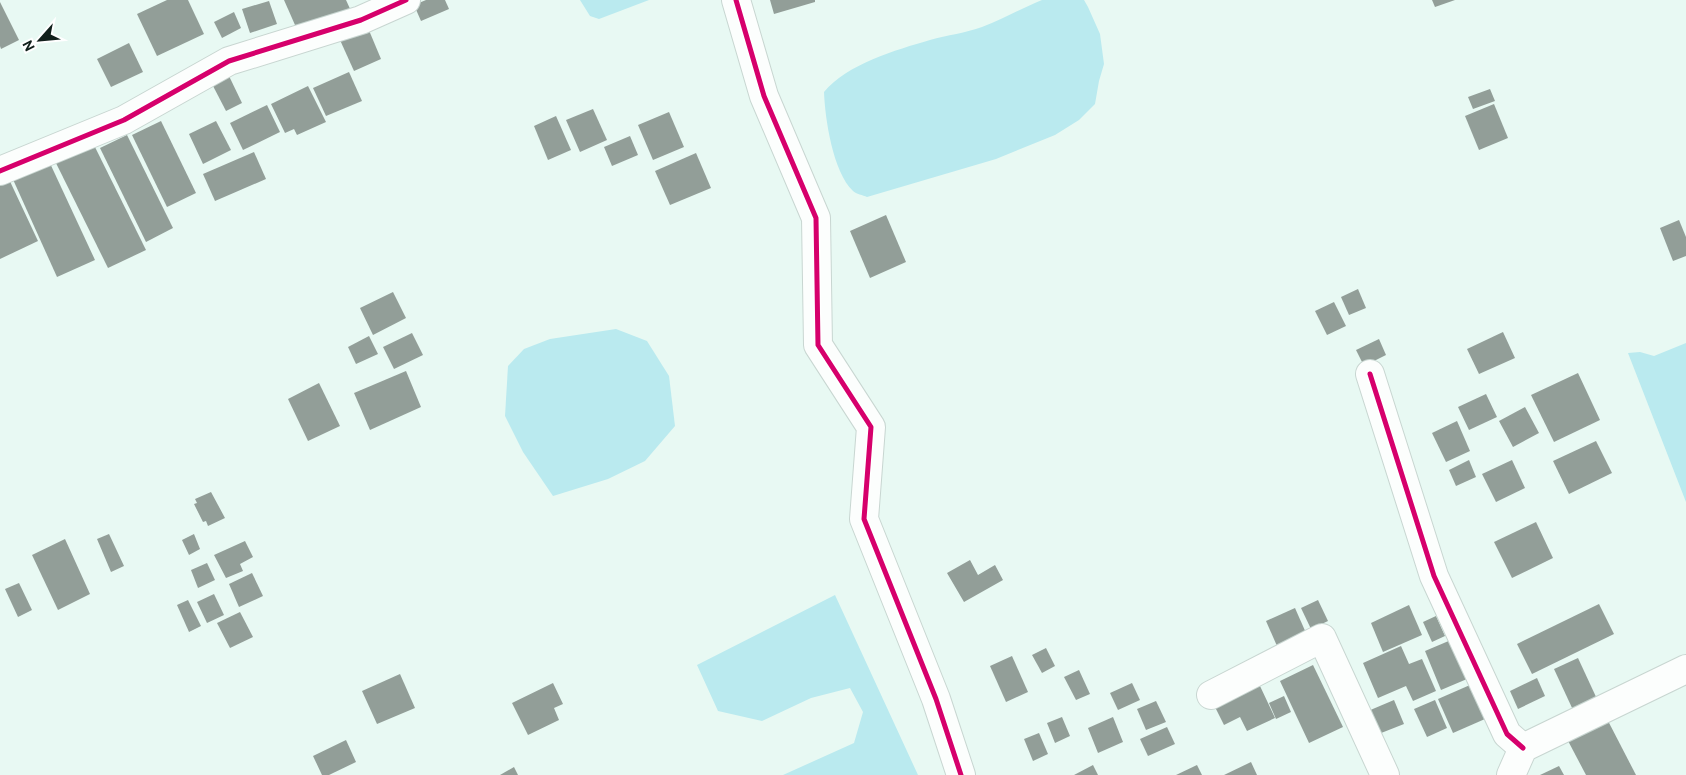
<svg xmlns="http://www.w3.org/2000/svg" width="1686" height="775" font-family="Overpass,sans-serif">
	<style>
		.water { fill: #baeaef }
		.building { fill: #929e98 }
		.lines { fill: none; stroke-linecap: round; stroke-linejoin: round }
		.minor-casing { stroke: #c8d6d1; stroke-width: 30 }
		.minor { stroke: #fcfefd; stroke-width: 28 }
		.cycleway-casing { stroke: #fff; stroke-width: 8 }
		.cycleway { stroke: #d6006c; stroke-width: 5 }
	</style>
	<rect width="100%" height="100%" fill="#e8f9f3"/>
	<g class="water">
		<polygon points="580,0 649,0 599,19 590,16"/>
		<path d="M1042,0H1084L1088,7L1100,34L1104,64L1099,81L1095,104L1079,120L1055,135L996,159L867,197C863,195 856,194 853,191C833,172 825,119 824,92C847,64 896,50 930,40C947,35 966,33 982,27C1003,19 1022,8 1042,0Z"/>
		<polygon points="616,329 647,341 669,376 675,426 645,461 608,479 553,496 523,452 505,416 508,366 524,349 550,339"/>
		<polygon points="1686,343 1686,502 1628,353 1640,352 1654,356"/>
		<polygon points="835,595 918,775 783,775 854,743 863,712 850,688 811,698 762,721 718,711 697,665"/>
	</g>
	<g class="building">
		<polygon points="167,0 188,0 204,34 157,56 137,14"/>
		<polygon points="284,0 346,0 351,11 299,34"/>
		<polygon points="426,0 445,0 449,9 421,21 414,5"/>
		<polygon points="770,0 815,0 815,2 774,14"/>
		<polygon points="1432,0 1455,0 1435,7"/>
		<polygon points="269,1 277,24 250,33 242,9"/>
		<polygon points="0,2 19,40 1,49 0,46"/>
		<polygon points="234,12 241,28 222,38 214,22"/>
		<polygon points="368,28 381,59 354,71 340,40"/>
		<polygon points="129,43 143,72 111,87 97,59"/>
		<polygon points="349,72 362,101 326,116 313,88"/>
		<polygon points="229,76 242,103 226,111 212,84"/>
		<polygon points="308,86 326,122 297,135 294,129 285,133 271,104"/>
		<polygon points="1490,89 1495,101 1473,109 1468,97"/>
		<polygon points="1494,104 1508,138 1479,150 1465,116"/>
		<polygon points="267,105 280,132 243,150 230,123"/>
		<polygon points="593,109 607,140 580,152 566,120"/>
		<polygon points="669,112 684,147 653,160 638,125"/>
		<polygon points="556,116 571,150 548,160 534,126"/>
		<polygon points="161,121 196,193 167,207 132,135"/>
		<polygon points="216,121 231,150 203,164 189,134"/>
		<polygon points="127,135 173,228 146,242 100,148"/>
		<polygon points="630,136 638,155 612,166 604,147"/>
		<polygon points="91,139 146,250 108,268 53,157"/>
		<polygon points="254,152 266,179 215,201 203,174"/>
		<polygon points="696,153 711,188 670,205 655,171"/>
		<polygon points="48,159 95,260 57,277 11,175"/>
		<polygon points="7,175 38,241 0,259 0,178"/>
		<polygon points="886,215 906,262 870,278 850,231"/>
		<polygon points="1679,220 1686,237 1686,256 1673,261 1660,228"/>
		<polygon points="1358,289 1366,308 1349,315 1341,297"/>
		<polygon points="393,292 406,318 373,335 360,308"/>
		<polygon points="1334,302 1346,326 1327,335 1315,311"/>
		<polygon points="1503,332 1515,358 1479,374 1467,349"/>
		<polygon points="412,333 423,355 394,369 383,347"/>
		<polygon points="369,336 378,354 356,364 348,347"/>
		<polygon points="1379,339 1386,355 1364,366 1356,350"/>
		<polygon points="406,371 421,407 370,430 354,393"/>
		<polygon points="1578,373 1600,420 1554,442 1531,395"/>
		<polygon points="319,383 340,426 308,441 288,399"/>
		<polygon points="1486,394 1497,417 1469,430 1458,407"/>
		<polygon points="1525,407 1539,433 1513,447 1499,421"/>
		<polygon points="1457,421 1470,451 1446,462 1432,433"/>
		<polygon points="1596,441 1612,473 1569,494 1553,461"/>
		<polygon points="1469,460 1476,477 1456,486 1449,470"/>
		<polygon points="1512,460 1525,488 1496,502 1482,474"/>
		<polygon points="211,492 225,518 208,526 206,521 203,522 194,504 197,503 195,499"/>
		<polygon points="1536,522 1553,558 1512,578 1494,542"/>
		<polygon points="109,534 124,566 111,572 97,539"/>
		<polygon points="194,534 200,549 189,555 182,540"/>
		<polygon points="65,539 90,594 58,610 32,555"/>
		<polygon points="245,541 253,557 240,564 243,571 226,578 214,555"/>
		<polygon points="970,560 978,575 995,565 1003,580 964,602 947,573"/>
		<polygon points="207,563 215,580 198,588 191,570"/>
		<polygon points="252,573 263,596 239,607 229,584"/>
		<polygon points="19,583 32,610 18,617 5,589"/>
		<polygon points="214,594 224,615 207,623 197,602"/>
		<polygon points="188,600 201,626 189,632 177,605"/>
		<polygon points="1318,600 1328,621 1311,629 1301,608"/>
		<polygon points="1599,604 1614,634 1532,674 1517,644"/>
		<polygon points="1409,605 1422,635 1383,652 1371,623"/>
		<polygon points="1295,608 1306,633 1277,646 1266,621"/>
		<polygon points="240,612 253,637 230,648 217,623"/>
		<polygon points="1436,616 1445,636 1432,642 1423,622"/>
		<polygon points="1451,640 1467,679 1441,690 1425,651"/>
		<polygon points="1401,646 1409,664 1422,659 1436,691 1413,701 1406,686 1378,698 1363,663"/>
		<polygon points="1046,648 1055,666 1042,673 1032,655"/>
		<polygon points="1012,656 1028,692 1006,702 990,666"/>
		<polygon points="1578,658 1597,699 1573,710 1554,669"/>
		<polygon points="1313,665 1343,727 1309,743 1280,681"/>
		<polygon points="1079,670 1090,694 1076,700 1064,677"/>
		<polygon points="400,674 415,708 377,724 362,691"/>
		<polygon points="1537,678 1545,696 1518,709 1510,691"/>
		<polygon points="553,683 563,704 554,708 559,720 528,735 512,703"/>
		<polygon points="1132,683 1140,700 1118,710 1110,693"/>
		<polygon points="1470,685 1485,719 1453,733 1438,699"/>
		<polygon points="1260,686 1275,718 1247,731 1240,717 1224,725 1215,707"/>
		<polygon points="1284,696 1291,712 1276,719 1269,703"/>
		<polygon points="1394,700 1404,724 1371,737 1361,714"/>
		<polygon points="1435,700 1447,728 1427,737 1414,709"/>
		<polygon points="1156,701 1166,722 1146,730 1137,709"/>
		<polygon points="1062,717 1070,736 1055,743 1047,723"/>
		<polygon points="1113,717 1123,742 1098,753 1088,728"/>
		<polygon points="1606,717 1636,775 1586,775 1566,737"/>
		<polygon points="1167,727 1175,744 1148,756 1140,739"/>
		<polygon points="1039,733 1048,754 1033,761 1024,739"/>
		<polygon points="346,740 356,762 329,775 322,775 313,756"/>
		<polygon points="1251,762 1257,775 1224,775"/>
		<polygon points="1093,765 1098,775 1074,775"/>
		<polygon points="1197,765 1202,775 1176,775"/>
		<polygon points="1559,766 1564,775 1540,775"/>
		<polygon points="514,767 518,775 500,775"/>
	</g>
	<g class="lines">
		<defs>
			<g id="minor">
				<polyline points="736,0 764,96 816,218 818,345 871,427 864,519 936,699 961,775"/>
				<polyline points="0,171 124,120 229,61 361,20 406,0"/>
				<polyline points="1370,374 1434,576 1507,734 1523,748"/>
				<polyline points="1211,695 1322,638 1385,775"/>
				<polyline points="1511,775 1523,748 1686,669"/>
			</g>
		</defs>
		<use href="#minor" class="minor-casing"/>
		<use href="#minor" class="minor"/>
		<defs>
			<g id="cycleway">
				<polyline points="736,0 764,96 816,218 818,345 871,427 864,519 936,699 961,775"/>
				<polyline points="0,171 124,120 229,61 361,20 406,0"/>
				<polyline points="1370,374 1434,576 1507,734 1523,748"/>
			</g>
		</defs>
		<use href="#cycleway" class="cycleway-casing"/>
		<use href="#cycleway" class="cycleway"/>
	</g>
	<g transform="translate(40 40) rotate(243)" stroke="#ffffff" stroke-width="4" paint-order="stroke">
	<path d="M0-4L9 19L0 12L-9 19Z" fill="#111f1b"/>
	<text y="-8" font-size="14" font-weight="bold" text-anchor="middle" fill="#111f1b">N</text>
	</g>
</svg>
